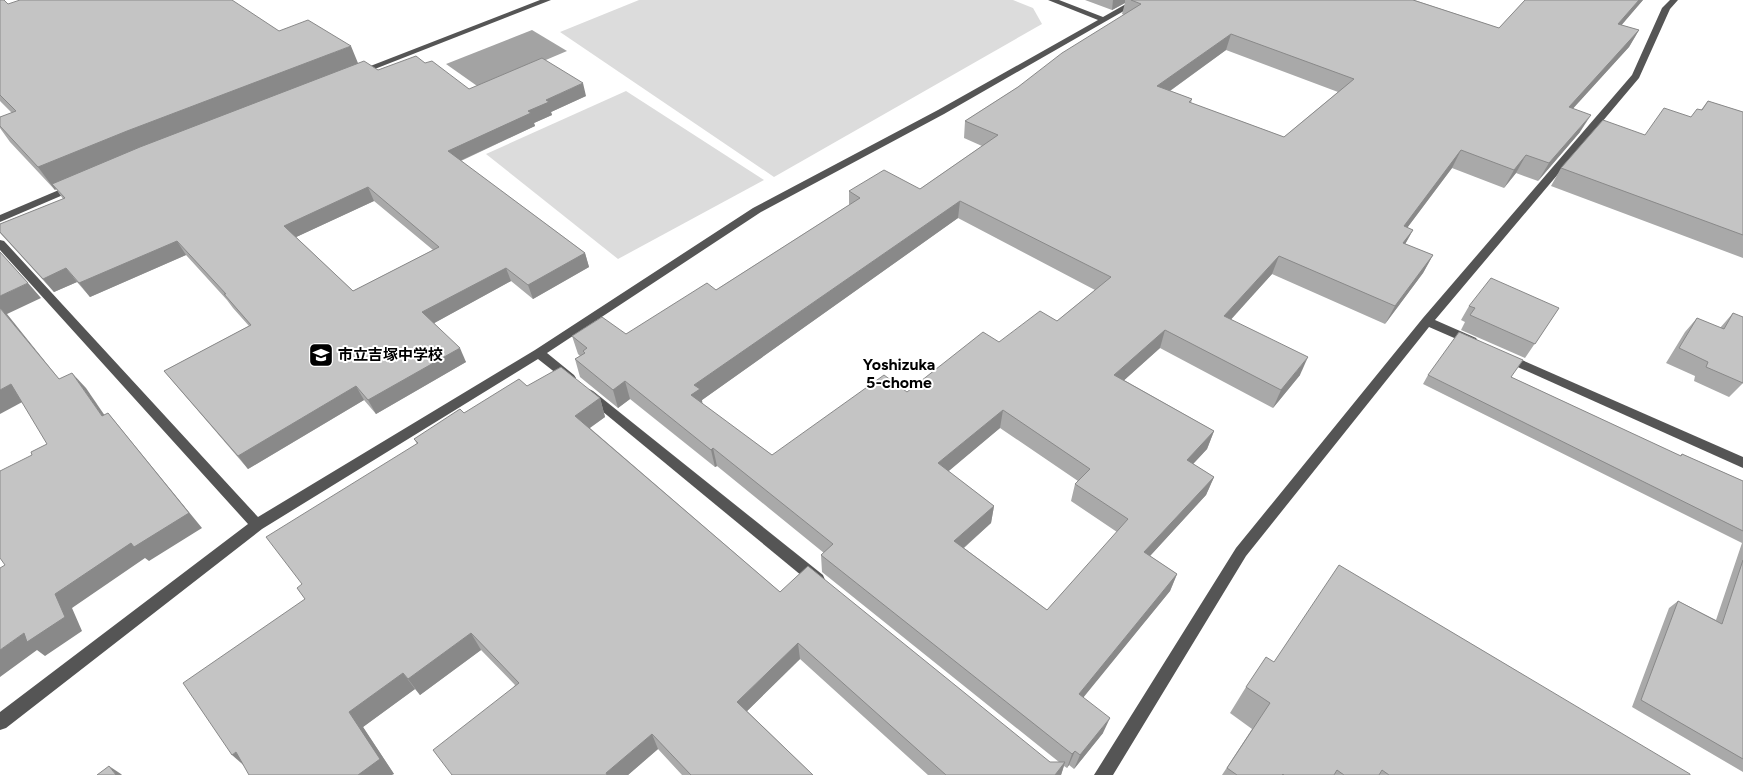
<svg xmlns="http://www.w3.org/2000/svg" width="1743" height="775" font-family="Figtree,'Noto Sans JP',sans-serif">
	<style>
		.green { fill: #dcdcdc }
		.water { fill: #a3a3a3 }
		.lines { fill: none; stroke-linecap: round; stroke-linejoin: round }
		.minor { fill: #555; fill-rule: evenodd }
		.wall { fill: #a9a9a9; fill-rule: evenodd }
		.shaded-wall { fill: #898989 }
		.building { fill: #c4c4c4; stroke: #898989; fill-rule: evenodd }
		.labels { text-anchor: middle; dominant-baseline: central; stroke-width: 4; stroke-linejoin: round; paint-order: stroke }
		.poi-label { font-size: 15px; font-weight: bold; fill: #000; stroke: #fff; text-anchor: start }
		.neighbourhood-label { font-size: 16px; font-weight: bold; fill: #000; stroke: #fff }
	</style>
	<rect width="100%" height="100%" fill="#fff"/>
	<g class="green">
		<polygon points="639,0 1013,0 1033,8 1042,24 774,177 560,32"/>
		<polygon points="626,91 764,180 618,259 486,154"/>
	</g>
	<polygon class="water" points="532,30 567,51 480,88 446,64"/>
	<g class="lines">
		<g class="minor">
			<polygon points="540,0 551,0 362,74 355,72"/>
			<polygon points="1048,0 1059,0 1103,17 1133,0 1143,0 944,114 761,212 547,353 574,375 576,378 574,381 566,381 538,359 262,529 6,728 0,730 0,712 248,524 0,250 0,240 4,241 258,517 535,350 753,208 938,110 1098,20"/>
			<polygon points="1670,0 1678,0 1670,9 1639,78 1435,320 1476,338 1478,341 1476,344 1468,344 1429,327 1246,556 1113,775 1094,775 1236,548 1423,318 1632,75 1662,8"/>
			<polygon points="73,184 78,187 77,189 0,222 0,215"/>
			<polygon points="1506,353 1743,457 1743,468 1502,360 1500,357"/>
			<polygon points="589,389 593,391 823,575 825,580 823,585 818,586 813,585 585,397 583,394"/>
		</g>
	</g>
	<g class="wall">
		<path d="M0,0L8,4L279,31L358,63L378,70L425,63L469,89L586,96L551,112L552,115L534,123L535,126L461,161L585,253L589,267L533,299L511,281L434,323L466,362L376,414L364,400L248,469L175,384L164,371L249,326L233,308L227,300L186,255L90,297L77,282L54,292L0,233V224L63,199L56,189L55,190L10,142L0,128V117L12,113L0,101ZM374,201L433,250L353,291L296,237Z"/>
		<path d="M1085,0H1414L1499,28L1525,0H1643L1621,25L1639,30L1629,47L1573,108L1580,132L1538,181L1516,173L1504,188L1452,168L1407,228L1413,230L1405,244L1433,255L1423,273L1385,324L1272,274L1249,299L1231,319L1300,375L1273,408L1160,348L1124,380L1214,431L1207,449L1193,464L1214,477L1206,495L1150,556L1177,574L1170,591L1083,697L1103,733L1074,769L1069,765L1067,768L1064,766L1061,775H928L800,659L747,711L813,775H682L658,749L628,775H452L515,685L481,650L420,695L415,689L363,727L394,774L249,775L305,599L302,584L417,444L414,439L464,413L527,386L600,398L605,417L590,428L780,592L1050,762H1059L822,572L821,555L824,553L717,466L715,467L630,399L618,408L580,377L575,359L580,356L578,354L572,336L626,334L716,290L849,205V191L920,189L982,146L964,138L965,121L1018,87L1124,15L1122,14L1125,3L1112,10ZM1226,50L1338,92L1284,137L1191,103L1192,99L1170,91ZM958,218L1095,290L1057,321L999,342L907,392L772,455L702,404V400ZM1000,428L1078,481L1075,484L1071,501L1117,532L1047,610L964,548L991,523L994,506L948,471Z"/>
		<polygon points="1708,101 1743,112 1743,258 1551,186 1561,168 1691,117 1701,110"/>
		<polygon points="1469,306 1559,308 1525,358 1461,330 1465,322 1461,320"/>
		<polygon points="1733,313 1743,383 1729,397 1694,381 1695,376 1666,363 1685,332 1697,318 1720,328"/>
		<polygon points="1428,375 1511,377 1680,456 1682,454 1743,481 1743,772 1632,707 1669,608 1678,601 1716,620 1742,543 1423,384"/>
		<polygon points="1274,662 1690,775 1222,775 1252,729 1230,713 1246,687"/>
	</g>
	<g class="shaded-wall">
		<polygon points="1113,0 1125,0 1125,3 1112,10"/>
		<polygon points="1639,0 1643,0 1608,41 1618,24"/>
		<polygon points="1639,30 1629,47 1559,124 1569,107"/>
		<polygon points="1231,34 1226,50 1153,103 1157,86"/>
		<polygon points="351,46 360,68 52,184 56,189 55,190 38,167 127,131"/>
		<polygon points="583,83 586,96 551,112 552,115 534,123 535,126 453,164 448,151 546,100"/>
		<polygon points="1591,115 1580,132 1538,181 1549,163"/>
		<polygon points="1461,150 1452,168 1395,244 1404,226"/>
		<polygon points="1526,155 1516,173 1504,188 1514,170"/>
		<polygon points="368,187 374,201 292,239 284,226"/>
		<polygon points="960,201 958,218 702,400 703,407 691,395 694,385"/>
		<polygon points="1413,230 1403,248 1403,243"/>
		<polygon points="177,241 186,255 90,297 79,283"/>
		<polygon points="585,253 589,267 533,299 528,285"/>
		<polygon points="1433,255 1423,273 1385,324 1395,306"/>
		<polygon points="1279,256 1272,274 1218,334 1224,316"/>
		<polygon points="66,268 77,282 54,292 43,279"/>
		<polygon points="506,268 511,281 429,326 422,312"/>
		<polygon points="28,283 41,298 7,314 72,395 59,379 0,308 0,296"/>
		<polygon points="1165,330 1160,348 1110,393 1114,375"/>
		<polygon points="460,348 466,362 376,414 368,400"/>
		<polygon points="1308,357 1300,375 1273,408 1281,390"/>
		<polygon points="72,373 86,388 116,432 102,416"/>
		<polygon points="625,381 630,399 618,408 613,390"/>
		<polygon points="11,384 26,400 0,414 0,390"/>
		<polygon points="356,386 364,400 248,469 238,456"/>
		<polygon points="600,398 605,417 581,434 575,416"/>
		<polygon points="1003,410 1000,428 937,481 938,463"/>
		<polygon points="108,413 202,528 149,561 145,558 72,608 82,631 45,656 37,650 0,677 0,650 24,633 55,594"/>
		<polygon points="1214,431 1207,449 1180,478 1187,460"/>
		<polygon points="713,448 717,466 715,467 711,450"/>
		<polygon points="1214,477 1206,495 1138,569 1144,552"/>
		<polygon points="994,506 991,523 952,558 954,541"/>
		<polygon points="1177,574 1170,591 1074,709 1079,694"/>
		<polygon points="471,633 481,650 420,695 408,679"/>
		<polygon points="798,643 800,659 741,717 737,702"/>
		<polygon points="403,673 415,689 363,727 394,774 392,775 358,775 349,712"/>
		<polygon points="1110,718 1103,733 1074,769 1080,755"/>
		<polygon points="652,734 658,749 628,775 607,775 606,773"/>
		<polygon points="1075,751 1069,765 1067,768 1072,754"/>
		<polygon points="236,752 249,770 232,755"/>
		<polygon points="1065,762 1061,775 1055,775"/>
		<polygon points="109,766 121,774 122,775 116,775"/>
	</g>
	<g class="building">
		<polygon points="0,0 4,0 8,4 20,0 232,0 279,31 308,20 351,46 127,131 38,167 0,126 0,117 16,111 0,95"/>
		<path d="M1131,0H1413L1499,28L1525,0H1639L1618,24L1639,30L1569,107L1591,115L1549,163L1526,155L1514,170L1461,150L1404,226L1413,230L1403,243L1433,255L1395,306L1279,256L1224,316L1308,357L1281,390L1165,330L1114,375L1214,431L1187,460L1214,477L1144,552L1177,574L1079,694L1110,718L1080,755L1075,751L1072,754L821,555L833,544L713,448L711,450L625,381L613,390L575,359L585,353L583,351L587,348L572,336L602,317L626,334L707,283L716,290L860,198L849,191L884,170L920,189L998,135L965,121L1018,87L1062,53L1141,4ZM1231,34L1354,79L1284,137L1189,102L1192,99L1157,86ZM960,201L1111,277L1057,321L1040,311L999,342L983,332L907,392L884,375L772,455L691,395L700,389L694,385ZM1003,410L1090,469L1075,484L1128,519L1047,610L954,541L994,506L938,463Z"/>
		<path d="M416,56L425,63L432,61L469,89L542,58L583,83L546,100L549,102L528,111L531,113L448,151L585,253L528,285L506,268L422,312L460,348L368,400L356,386L238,456L164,371L251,325L224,294H226L177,241L79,283L66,268L43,279L0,232V224L65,198L52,184L140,147L364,61L378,70ZM368,187L439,247L353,291L284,226Z"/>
		<polygon points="1708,101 1743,112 1743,235 1561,168 1603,120 1645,135 1664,108 1691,117 1697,109 1702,110"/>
		<polygon points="0,252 28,283 0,296"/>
		<polygon points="1491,278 1559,308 1535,344 1470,315 1475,308 1469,306"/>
		<polygon points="0,308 59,379 72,373 102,416 108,413 189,513 134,547 131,543 55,594 65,617 27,642 24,633 0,650 0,568 5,565 0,558 0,471 32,455 31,452 47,444 11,384 0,390"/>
		<polygon points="1733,313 1743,317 1743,383 1706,367 1708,362 1679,348 1697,318 1724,329"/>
		<polygon points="1459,332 1523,360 1511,377 1681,456 1682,454 1743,481 1743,531 1428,375"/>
		<polygon points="561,367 600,398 575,416 780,592 808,566 1050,762 1065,762 1055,775 946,775 798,643 737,702 813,775 691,775 652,734 606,773 607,775 452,775 433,750 519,683 471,633 408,679 403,673 349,712 380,759 358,775 249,775 236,752 232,755 183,683 305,599 297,588 302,584 266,537 418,443 414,439 460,409 464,413 519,379 527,386"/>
		<polygon points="1743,560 1743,759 1641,700 1678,601 1722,624"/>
		<polygon points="1339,565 1690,774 1690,775 1389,775 1382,770 1379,775 1344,775 1337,770 1334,775 1284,775 1283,774 1282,775 1237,775 1227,768 1270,703 1246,687 1266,657 1274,662"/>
		<polygon points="109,766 116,775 97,775"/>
	</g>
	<defs>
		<symbol id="school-square" viewBox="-11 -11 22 22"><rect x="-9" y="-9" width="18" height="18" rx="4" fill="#000" stroke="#fff"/><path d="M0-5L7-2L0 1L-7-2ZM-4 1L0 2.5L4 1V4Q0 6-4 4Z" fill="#fff"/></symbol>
	</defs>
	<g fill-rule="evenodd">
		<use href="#school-square" x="307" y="341" width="28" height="28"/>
	</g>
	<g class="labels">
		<g class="poi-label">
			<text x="338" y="355">市立吉塚中学校</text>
		</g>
		<g class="neighbourhood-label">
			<text x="899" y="364">Yoshizuka<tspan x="899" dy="18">5-chome</tspan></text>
		</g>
	</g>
</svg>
